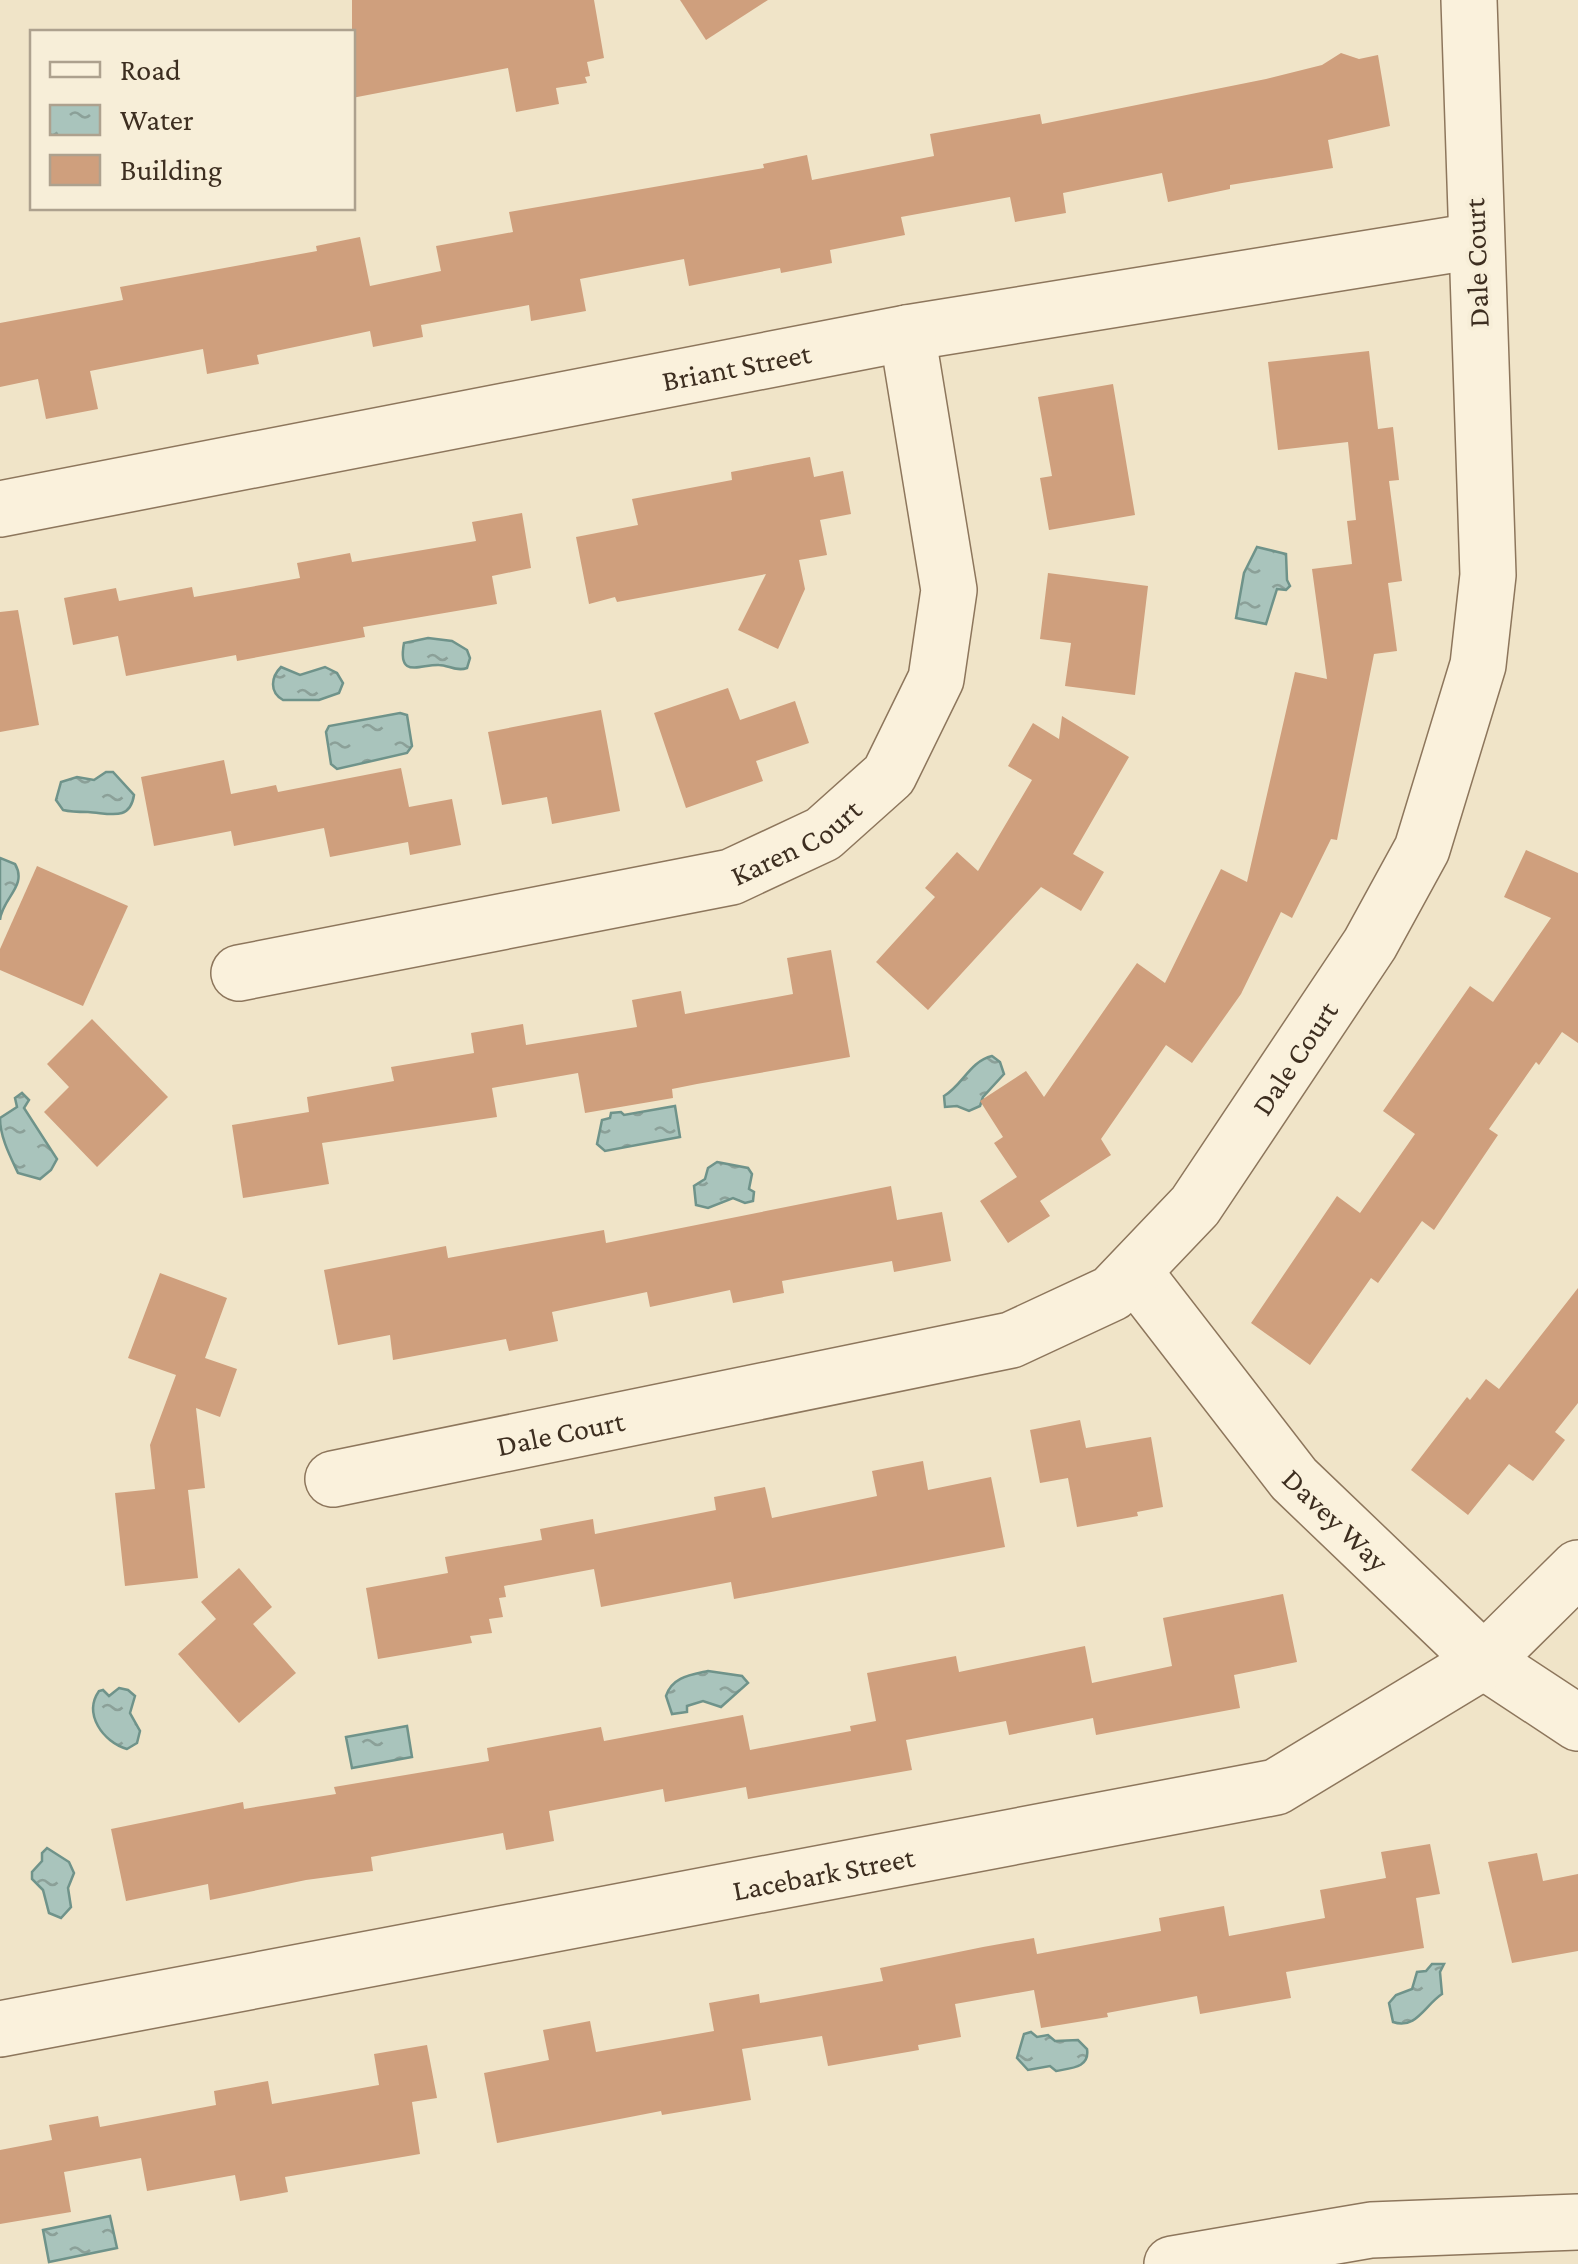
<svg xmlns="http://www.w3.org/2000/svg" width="1578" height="2264" font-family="'Crimson Pro',serif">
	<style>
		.water { fill: url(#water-ripples); stroke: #6f938a; stroke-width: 2.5 }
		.building { fill: #cf9f7d }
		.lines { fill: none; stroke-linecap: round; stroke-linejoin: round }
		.minor-casing { stroke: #8d765c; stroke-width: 58 }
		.minor { stroke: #faf1dc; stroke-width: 55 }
		.labels { text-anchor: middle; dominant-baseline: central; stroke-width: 8; stroke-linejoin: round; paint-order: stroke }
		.street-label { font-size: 30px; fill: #3d2e20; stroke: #f7eed8 }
	</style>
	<defs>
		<pattern id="water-ripples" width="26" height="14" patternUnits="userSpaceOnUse" patternTransform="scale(2.5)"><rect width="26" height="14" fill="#a9c4bc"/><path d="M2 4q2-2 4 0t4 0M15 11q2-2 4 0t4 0" fill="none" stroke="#8ba098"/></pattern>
	</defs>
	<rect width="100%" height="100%" fill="#f0e4c8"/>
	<g class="water">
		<polygon points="1257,547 1286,554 1287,580 1290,586 1286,590 1277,589 1266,624 1236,618 1244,573"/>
		<path d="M428,638L452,641L467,650L470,658L467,668C457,672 448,665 439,665C421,664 397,680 404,643Z"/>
		<path d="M281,667L300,675L325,667L337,673L343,683L339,693L319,700H283C269,692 271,677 281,667Z"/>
		<polygon points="400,713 407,715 412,746 407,753 337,769 331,764 326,732 329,726"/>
		<path d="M106,772H113L134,795C130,822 109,813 88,812C79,812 71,812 63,810L56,800L61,782L77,777L94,780Z"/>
		<path d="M0,858L15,864C28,886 2,898 0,920Z"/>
		<path d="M992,1056L1000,1062L1004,1074L983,1097L980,1106L969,1111L957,1106L945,1107L944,1096C962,1086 970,1061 992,1056Z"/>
		<path d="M22,1093L29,1100L24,1108L57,1159L51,1170L40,1179L18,1173C10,1156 0,1137 0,1118L17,1107L15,1098Z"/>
		<polygon points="675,1106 680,1137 605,1151 597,1144 602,1120 610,1118 611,1113 621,1112 624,1115"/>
		<polygon points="717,1162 748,1168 752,1174 749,1189 754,1192 753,1201 745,1203 733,1198 708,1208 696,1205 694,1186 705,1179 708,1168"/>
		<path d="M708,1671L742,1676L748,1683L721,1707L703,1701L687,1706V1712L672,1714L666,1696C672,1677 690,1675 708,1671Z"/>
		<path d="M119,1688L128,1690L135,1696L130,1713L140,1731L137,1743L127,1749C103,1742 83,1714 99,1691L103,1690L109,1696Z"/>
		<polygon points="407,1726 412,1757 352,1768 346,1737"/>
		<polygon points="47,1848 69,1862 74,1873 68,1888 71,1907 61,1918 49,1913 43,1890 32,1879 32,1872 42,1861 42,1853"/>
		<path d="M1432,1964H1444L1440,1972L1442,1994C1425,2005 1416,2030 1393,2022L1389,2003L1396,1995L1412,1989L1417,1972L1426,1971Z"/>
		<path d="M1031,2032L1037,2037L1048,2035L1055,2041L1078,2040L1087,2049C1090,2068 1071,2068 1056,2071L1050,2066L1028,2070L1017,2058L1024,2034Z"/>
		<polygon points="110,2216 117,2248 49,2262 43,2230"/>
	</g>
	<g class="building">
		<polygon points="352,0 594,0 604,58 587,62 590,76 585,77 587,83 556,88 559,104 516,112 508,68 352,98"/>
		<polygon points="680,0 768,0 706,40"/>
		<polygon points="1341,53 1359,59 1378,55 1390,126 1328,140 1333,168 1230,185 1230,189 1168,202 1162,173 1063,193 1066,213 1015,222 1010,197 901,217 905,235 830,250 832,263 781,273 780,268 689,286 684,259 580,279 586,311 531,321 529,305 421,325 423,337 373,347 370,331 257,355 259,364 207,374 203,349 90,371 98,409 46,419 38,379 0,387 0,323 123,300 120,287 317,251 316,246 360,237 370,286 441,271 436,246 513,232 509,212 764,168 763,164 807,155 812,180 934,156 930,134 1040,114 1042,124 1266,79 1322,65"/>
		<polygon points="1369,351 1378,429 1393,427 1399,480 1389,481 1402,581 1388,583 1397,651 1374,654 1337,840 1331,839 1292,918 1281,912 1241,994 1192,1063 1166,1045 1101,1139 1111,1155 1040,1201 1050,1216 1008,1243 980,1201 1017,1177 994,1143 1003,1137 980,1101 1026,1071 1044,1097 1137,963 1165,983 1221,869 1247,882 1295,672 1327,679 1312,569 1352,564 1347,521 1356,520 1348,442 1278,450 1268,362"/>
		<polygon points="1113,384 1135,515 1049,530 1040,478 1052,476 1038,397"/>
		<polygon points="810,457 814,477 843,471 851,514 820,520 827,555 799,560 805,589 778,649 738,630 766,574 617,602 615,597 589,604 576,537 638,525 632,499 732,480 731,472"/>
		<polygon points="522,513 531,568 492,576 497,604 363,627 365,637 237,661 236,655 126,676 118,636 73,645 64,598 116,588 119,601 192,587 194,597 300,578 297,563 350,553 352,562 476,541 472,522"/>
		<polygon points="1048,573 1148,586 1135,695 1065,686 1071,643 1040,639"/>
		<polygon points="18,610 39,725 0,732 0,612"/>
		<polygon points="728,688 740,720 795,701 809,743 756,761 763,781 686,808 654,713"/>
		<polygon points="601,710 620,811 552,824 547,797 502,805 488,732"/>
		<polygon points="1062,716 1129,757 1073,854 1104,872 1081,911 1041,887 928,1010 876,962 935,897 925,888 957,852 978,871 1032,780 1008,766 1033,723 1059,739"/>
		<polygon points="224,760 231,794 276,785 278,792 401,768 409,807 452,799 461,845 410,855 408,842 330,857 324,828 234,846 231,831 154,846 141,777"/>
		<polygon points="1526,850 1578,873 1578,1043 1562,1032 1539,1065 1536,1062 1489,1129 1498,1135 1434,1230 1422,1221 1378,1283 1371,1278 1310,1365 1251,1323 1337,1196 1360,1213 1415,1134 1383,1111 1470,986 1493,1002 1551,918 1504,897"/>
		<polygon points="37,866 128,906 83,1006 0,970 0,949"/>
		<polygon points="831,950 850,1057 697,1084 672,1089 673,1098 585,1113 578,1073 492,1088 497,1117 322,1143 329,1184 243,1198 232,1125 309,1112 307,1097 394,1081 391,1067 474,1053 471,1033 523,1024 526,1045 637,1027 632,1000 681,991 685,1014 793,994 787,958"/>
		<polygon points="92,1019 168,1097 97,1167 44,1112 69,1087 47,1064"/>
		<polygon points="891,1186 897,1220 942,1212 951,1261 894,1272 892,1261 782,1281 784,1293 733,1303 730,1290 650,1307 647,1292 552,1312 558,1341 509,1351 506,1339 393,1360 390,1335 338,1345 324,1270 446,1246 448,1258 604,1230 606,1243"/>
		<polygon points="160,1273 227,1298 205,1358 237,1369 220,1417 196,1408 205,1488 188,1490 198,1578 125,1586 115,1493 155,1489 150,1445 176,1375 128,1358"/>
		<polygon points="1578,1288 1578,1403 1555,1432 1565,1440 1533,1481 1509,1464 1468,1515 1411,1470 1467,1397 1470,1400 1486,1379 1499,1389"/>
		<polygon points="1080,1420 1086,1448 1151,1437 1163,1507 1137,1512 1138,1516 1077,1527 1068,1478 1040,1483 1030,1430"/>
		<polygon points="923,1461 928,1490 991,1477 1005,1547 734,1599 731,1582 601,1607 594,1569 504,1586 506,1597 499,1598 503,1617 489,1619 492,1633 470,1636 472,1643 378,1659 366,1588 448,1573 445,1557 542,1540 540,1529 593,1519 595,1534 716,1510 714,1497 765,1487 772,1518 877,1496 872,1471"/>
		<polygon points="239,1568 272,1607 253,1624 296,1673 239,1723 178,1654 216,1619 201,1602"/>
		<polygon points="1283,1594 1297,1662 1234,1675 1240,1708 1096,1735 1093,1718 1009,1735 1006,1721 906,1740 912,1770 748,1799 746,1787 665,1802 663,1789 549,1811 554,1841 506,1850 503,1833 371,1857 373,1871 306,1880 210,1900 208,1884 126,1901 111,1829 243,1802 244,1809 336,1794 334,1787 489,1761 487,1748 601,1727 604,1741 743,1715 750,1750 851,1731 850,1726 876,1721 867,1673 956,1656 959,1672 1085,1646 1092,1683 1172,1666 1163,1618"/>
		<polygon points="1430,1844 1440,1894 1416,1898 1424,1948 1286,1972 1291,1998 1200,2014 1197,1996 1107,2013 1108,2017 1041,2028 1034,1990 955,2004 961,2037 918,2045 919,2050 828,2066 822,2036 742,2049 751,2100 662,2115 661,2111 497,2143 484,2073 549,2060 543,2030 590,2021 596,2052 714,2031 709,2003 759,1994 760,2003 883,1981 880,1968 983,1947 1034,1938 1037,1954 1161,1931 1159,1918 1224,1906 1229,1936 1325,1918 1320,1890 1386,1878 1381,1852"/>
		<polygon points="1537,1853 1543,1881 1578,1874 1578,1951 1512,1963 1488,1862"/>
		<polygon points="427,2045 437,2098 412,2102 420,2154 285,2177 288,2192 240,2201 235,2175 147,2191 141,2158 64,2172 71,2212 0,2224 0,2150 52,2140 49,2125 98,2116 100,2127 216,2105 214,2091 268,2081 272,2104 379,2085 374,2054"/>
	</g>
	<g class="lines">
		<defs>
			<g id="minor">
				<path id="s1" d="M0,509L907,333L1475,241"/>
				<path id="s2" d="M239,973L731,877L823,834L889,775L936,679L949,590L907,333"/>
				<path id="s3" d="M1134,1272L1294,1479L1484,1661L1578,1723"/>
				<path id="s4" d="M333,1479L1011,1340L1112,1293L1195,1206L1370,944L1422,849L1478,665L1488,575L1469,0"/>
				<path id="s5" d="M0,2029L1276,1787L1484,1661L1578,1568"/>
				<polyline points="1172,2264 1371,2230 1578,2222"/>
			</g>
		</defs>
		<use href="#minor" class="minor-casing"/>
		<use href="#minor" class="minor"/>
	</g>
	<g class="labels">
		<g class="street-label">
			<text transform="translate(1476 263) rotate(-92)">Dale Court</text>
			<text stroke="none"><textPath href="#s1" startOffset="750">Briant Street</textPath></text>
			<text stroke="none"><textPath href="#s2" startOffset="575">Karen Court</textPath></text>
			<text stroke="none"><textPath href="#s4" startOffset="1102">Dale Court</textPath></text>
			<text stroke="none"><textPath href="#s4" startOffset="232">Dale Court</textPath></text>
			<text stroke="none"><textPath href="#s3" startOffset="320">Davey Way</textPath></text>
			<text stroke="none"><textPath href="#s5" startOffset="838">Lacebark Street</textPath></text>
		</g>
	</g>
	<rect x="30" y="30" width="325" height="180" fill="#f7eed8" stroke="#ada18e" stroke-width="2.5"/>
	<rect x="50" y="62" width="50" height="15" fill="#faf1dc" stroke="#ada18e" stroke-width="2.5"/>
	<text x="120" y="80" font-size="30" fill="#3d2e20">Road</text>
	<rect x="50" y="105" width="50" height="30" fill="url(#water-ripples)" stroke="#ada18e" stroke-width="2.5"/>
	<text x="120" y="130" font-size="30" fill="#3d2e20">Water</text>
	<rect x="50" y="155" width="50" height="30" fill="#cf9f7d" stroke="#ada18e" stroke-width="2.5"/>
	<text x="120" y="180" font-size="30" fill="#3d2e20">Building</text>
</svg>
